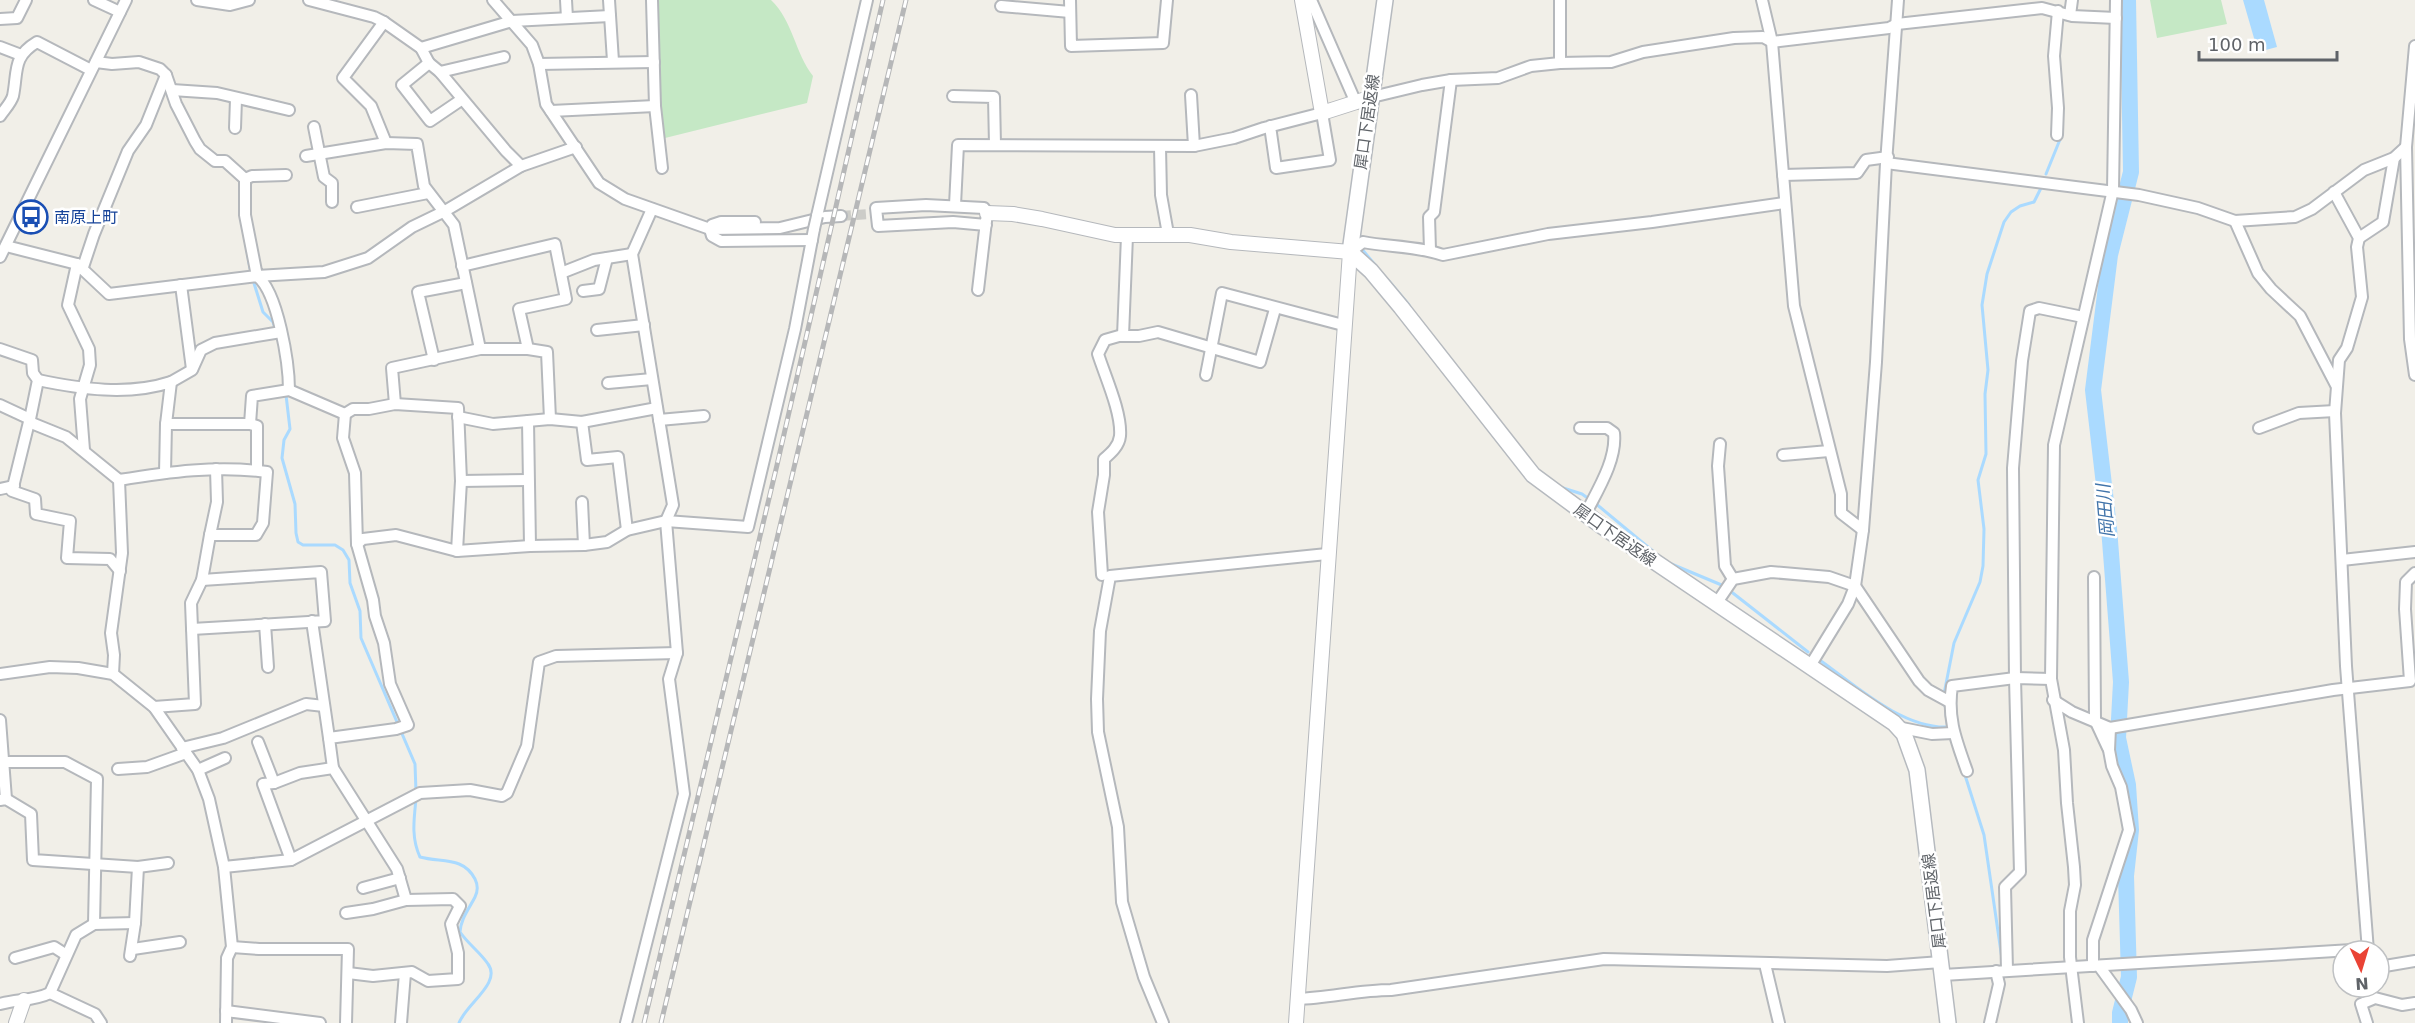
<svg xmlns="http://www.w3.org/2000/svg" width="2415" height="1023" font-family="'DejaVu Sans','Noto Sans JP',sans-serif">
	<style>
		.pitch { fill: #c5e8c5 }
		.water { fill: #aadaff }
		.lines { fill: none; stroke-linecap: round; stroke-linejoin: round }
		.stream { stroke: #aadaff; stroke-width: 3 }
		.river { stroke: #aadaff; stroke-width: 16 }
		.minor-tunnel { stroke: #ccccc8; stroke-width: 10; stroke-dasharray: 10 5; stroke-linecap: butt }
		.minor-casing { stroke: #b5b8bc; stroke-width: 14 }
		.tertiary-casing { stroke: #b5b8bc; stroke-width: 16 }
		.secondary-casing { stroke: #b6babf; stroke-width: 18 }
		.minor { stroke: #fff; stroke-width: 10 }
		.tertiary { stroke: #fff; stroke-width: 14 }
		.secondary { stroke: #fff; stroke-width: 15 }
		.rail-casing { stroke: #b6b7b8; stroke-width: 5 }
		.rail { stroke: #fff; stroke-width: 3; stroke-dasharray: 9; stroke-linecap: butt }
		.minor-bridge-casing { stroke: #b5b8bc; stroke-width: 14; stroke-linecap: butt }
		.minor-bridge { stroke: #fff; stroke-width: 10 }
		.labels { text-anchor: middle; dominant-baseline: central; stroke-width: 5; stroke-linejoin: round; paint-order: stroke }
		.street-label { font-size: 16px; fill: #5f6368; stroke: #fff }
		.transit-label { font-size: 16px; fill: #164399; stroke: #fff; text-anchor: start }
		.water-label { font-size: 18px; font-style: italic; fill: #4174aa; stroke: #fff }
	</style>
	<rect width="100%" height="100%" fill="#f1efe8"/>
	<g class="pitch">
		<path d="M657,0H771C793,21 795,53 813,76L807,103L661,139Z"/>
		<polygon points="2150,0 2221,0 2227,24 2157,38"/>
	</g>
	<polygon class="water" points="2243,0 2264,0 2277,47 2258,52"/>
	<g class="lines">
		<g class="stream">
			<polyline points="2046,174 2061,137"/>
			<polyline points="246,245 250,268"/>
			<polyline points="1361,248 1376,266"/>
			<polyline points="253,280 263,312 273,322 276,331"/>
			<polyline points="1388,280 1409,305"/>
			<polyline points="286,395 290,429 284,440 282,458 295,504 296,533 298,542 303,545 335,545 343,550 349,560 350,583 360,611 361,638 415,764 416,792"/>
			<polyline points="1560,487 1582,494 1589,499"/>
			<polyline points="1595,503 1654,552"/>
			<polyline points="1669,563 1724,586"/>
			<polyline points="1729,590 1808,652"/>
			<path d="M1821,661C1856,686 1903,729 1948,727"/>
			<polyline points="1944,694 1954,643 1980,582 1983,566 1984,529 1978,480 1986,454 1985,394 1988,370 1982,305 1987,274 2004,222 2011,212 2020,206 2034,202 2041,188"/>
			<polyline points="1945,704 1948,730"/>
			<polyline points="1964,772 1984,835 2002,959"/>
			<path d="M416,799C414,819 411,838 420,857C441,863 463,856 475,879C478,885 478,891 475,897C469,909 461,918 460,932C468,944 480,952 488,964C502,983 466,1004 459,1023"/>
		</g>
		<polyline class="river" points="2120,1023 2120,1013 2129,977 2126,876 2131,830 2128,785 2118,738 2121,682 2109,528 2093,390 2110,255 2131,172 2128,0"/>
		<polyline class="minor-tunnel" points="841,216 882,213"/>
		<defs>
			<g id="minor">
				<polyline points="94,0 120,12"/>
				<polyline points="197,0 230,5 249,0"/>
				<polyline points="309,0 374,17 384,22 421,48 429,63 440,72 506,151 521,166"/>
				<polyline points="493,0 532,45 539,64 546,104 599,183 625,199 710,229 780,228 825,217 841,216"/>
				<polyline points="566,0 567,18"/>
				<polyline points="609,0 613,61"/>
				<polyline points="652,0 655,106 662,168"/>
				<polyline points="1070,0 1071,46 1163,43 1167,0"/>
				<polyline points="1311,0 1356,103"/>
				<polyline points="1762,0 1772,42 1794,306 1841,494 1841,513 1863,530"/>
				<polyline points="1001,6 1070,12"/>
				<polyline points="2070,15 2072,0"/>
				<polyline points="0,19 17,18 26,0"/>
				<polyline points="384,22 343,78 371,106 386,143"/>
				<polyline points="2415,46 2406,147 2410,339 2415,375"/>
				<polyline points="0,47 21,55"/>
				<polyline points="421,48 512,21 610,16"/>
				<polyline points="96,62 112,64 139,62 160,69 166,75 176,104 195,141 200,149 215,161 225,161 245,179 245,215 257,276 324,272 368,258 412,227 445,211 521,166 576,147"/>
				<polyline points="429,63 402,85 430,121 461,100"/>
				<polyline points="1560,63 1611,62 1643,52 1734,38 1763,37 1772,42 1889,28 1897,24 2042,8 2072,16 2116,18"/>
				<polyline points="539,64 654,62"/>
				<polyline points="440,72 504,57"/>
				<polyline points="172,90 217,93 289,110"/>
				<polyline points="1191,95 1194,146"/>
				<polyline points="953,96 994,97 995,145"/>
				<polyline points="1372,97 1422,85 1451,80 1498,78 1531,66 1560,63 1560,0"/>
				<polyline points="551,111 655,106"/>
				<path d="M0,116C4,110 11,103 13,96C18,71 12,57 37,42L91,70"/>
				<polyline points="314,127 324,177 332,183 332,202"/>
				<polyline points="235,128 236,99"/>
				<polyline points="2057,135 2058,108 2054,56 2058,11"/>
				<polyline points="1160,147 1161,195 1168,234"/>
				<polyline points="306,156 386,143 417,144 424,186 454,225 480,349 528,349 547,352 550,419"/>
				<polyline points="1886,163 2139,195 2198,208 2235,221 2295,217 2312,209 2364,170 2394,158 2406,147"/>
				<polyline points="1783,175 1857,173 1866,160 1888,157"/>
				<polyline points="245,179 252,176 286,175"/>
				<polyline points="2334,192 2359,238 2357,247 2362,297 2347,348 2339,360 2335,413 2346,666 2368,951"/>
				<polyline points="955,205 958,145 1194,146 1234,138 1264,128 1322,113 1330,160 1276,168 1270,126"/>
				<polyline points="357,207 428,193"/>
				<polyline points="817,216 867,0"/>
				<polyline points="2235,221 2258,273 2271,289 2300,316 2336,385"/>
				<polyline points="755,222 721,222 712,225 710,229 712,236 721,241 812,240"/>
				<polyline points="2359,238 2383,222 2394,158"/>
				<path d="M6,246L77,264L109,294L257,276C278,292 289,364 289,390"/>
				<polyline points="1430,250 1429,217 1434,212 1451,80"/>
				<path d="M1350,252L1363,242C1389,247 1418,246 1443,255L1548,234L1652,222L1784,203"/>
				<polyline points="0,257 126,0"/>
				<polyline points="77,264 68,305 89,349 90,365 80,399 84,450"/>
				<polyline points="462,266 555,244 566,299 519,309 528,349"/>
				<polyline points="83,267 94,234 128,151 146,125 166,75"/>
				<polyline points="561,273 594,260 632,254"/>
				<polyline points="181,285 192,369"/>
				<polyline points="978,290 987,213 984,208 926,205 876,208 878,226 953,222 986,225"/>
				<polyline points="583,291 599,289 607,258"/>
				<polyline points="597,330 644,325"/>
				<polyline points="1123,336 1127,236"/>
				<polyline points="0,349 32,360 33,373 38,380 30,419"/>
				<polyline points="434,360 418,292 466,283"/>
				<polyline points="1206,375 1222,293 1343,325"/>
				<path d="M38,380C81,389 128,396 171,382L166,424"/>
				<polyline points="171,382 192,370 201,350 215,343 281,332"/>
				<polyline points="608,383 652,379"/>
				<polyline points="395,404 392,368 480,349"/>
				<polyline points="0,405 30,419 29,422 66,437 119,480 122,553 111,633 114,655 113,674"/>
				<polyline points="345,414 353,409 369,409 395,404 458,408 461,481 457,551"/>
				<polyline points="458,417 493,424 550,419 582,422 657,408"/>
				<polyline points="659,420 704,416"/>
				<polyline points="528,421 530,546"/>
				<polyline points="29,422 12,491 35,499 36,514 70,521 67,558 110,559 120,571"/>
				<polyline points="582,422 587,460 618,457 627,530"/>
				<polyline points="250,424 252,396 289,390 345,414"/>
				<path d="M1580,428H1607L1614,433C1617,460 1597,491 1585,515"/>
				<polyline points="2259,428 2299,413 2335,411"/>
				<polyline points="1720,444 1718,466 1725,566 1733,579"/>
				<polyline points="1783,455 1829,451"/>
				<polyline points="165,473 166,424 250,424 257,426 257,470"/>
				<path d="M119,480C168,472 218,465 267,472L263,523L256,535H210L202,580L191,603L195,704L154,707"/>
				<polyline points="461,481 528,480"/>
				<polyline points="0,489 14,486"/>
				<polyline points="582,502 584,545"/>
				<polyline points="210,535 217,502 216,469"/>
				<polyline points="357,544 363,539 396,535 457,551 530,546 584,545 607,542 627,530 666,521 748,527 795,329 814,229"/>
				<polyline points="2342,560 2415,552"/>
				<path d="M1102,575L1098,512L1104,475V459C1111,453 1119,446 1120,436C1122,413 1105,376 1098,354L1105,340L1119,336H1139L1158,332L1260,362L1275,309"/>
				<polyline points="2094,577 2095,720 2108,748"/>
				<polyline points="1716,604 1733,579 1771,572 1829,577 1855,586 1919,681 1928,690 1950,702"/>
				<polyline points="312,621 329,738"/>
				<polyline points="265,624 268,667"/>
				<polyline points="192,629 325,621 321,572 202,580"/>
				<polyline points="1810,666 1848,604 1855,586 1863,530 1876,362 1886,163 1898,0"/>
				<polyline points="0,674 50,667 78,668 113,674 154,707 198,770 209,799 224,867 232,947 227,958 226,1023"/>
				<polyline points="2053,700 2072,712 2110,728 2333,690 2410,681 2405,609 2406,582 2415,573"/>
				<polyline points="0,720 6,799"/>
				<polyline points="1897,727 1932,734 1953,733"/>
				<polyline points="258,742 274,783"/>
				<polyline points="182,748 223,738 306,704 324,706"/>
				<polyline points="0,762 65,762 97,779 94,924"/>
				<polyline points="333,768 329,738 396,729 408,725 390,684 384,643 375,616 373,600 357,544 355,473 343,438 345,414"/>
				<polyline points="118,769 147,767 186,753"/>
				<polyline points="198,770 225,758"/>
				<path d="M1967,771C1956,740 1947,718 1952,686L2015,678L2051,679"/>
				<polyline points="0,800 6,799 31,814 33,860 138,867 168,863"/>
				<polyline points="291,860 263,784 274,783 300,773 333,768 397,869 406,900"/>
				<polyline points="224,867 291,860 420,793 470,790 502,796 507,793 527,746 539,662 556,656 677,653"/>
				<polyline points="363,888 400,878"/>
				<polyline points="346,913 373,909 406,900 453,899 460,906 451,924 458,953 458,979 428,981 412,972 373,976 348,973"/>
				<polyline points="232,947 259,949 348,949 346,1023"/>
				<polyline points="133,949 180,942"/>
				<polyline points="130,956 135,923 138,867"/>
				<polyline points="15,958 54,947 65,954"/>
				<polyline points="1765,964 1779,1023"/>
				<polyline points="2093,966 2093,940 2129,830 2121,787 2112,766 2109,750 2110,728"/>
				<polyline points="2099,966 2131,1010 2137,1023"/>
				<polyline points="2379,967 2415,961"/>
				<polyline points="2007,970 2005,887 2020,872 2015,678 2013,468 2022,361 2030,311 2039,308 2083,317"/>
				<polyline points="1943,975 2368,949"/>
				<polyline points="50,993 95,1014 101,1023"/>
				<path d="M1297,999C1329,998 1359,990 1391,990L1604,959L1887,966L1941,962"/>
				<path d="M0,1004C16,999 34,1001 50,993L76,935L94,924L135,923"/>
				<polyline points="226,1011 320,1023"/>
				<polyline points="401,1023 405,973"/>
				<polyline points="626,1023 684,794 669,679 677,653 666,521 673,505 632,254 652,209"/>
				<polyline points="1163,1023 1144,977 1122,902 1118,827 1098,732 1097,699 1100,631 1110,576 1327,554"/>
				<polyline points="1990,1023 1999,984 1996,971"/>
				<polyline points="2078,1023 2070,957 2070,911 2075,885 2074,867 2067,803 2064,750 2051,679 2054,445 2113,190 2116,0"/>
				<polyline points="2367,1023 2361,1004 2375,998 2402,1005 2415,1003"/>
			</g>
			<g id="tertiary">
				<polyline points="1302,0 1322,113 1372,97"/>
				<polyline points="987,213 1013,214 1042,219 1115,235 1190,235 1231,242 1350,252 1296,1023"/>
				<polyline points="16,1023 24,1000"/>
			</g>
			<polyline id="secondary" points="1385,0 1350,252 1371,271 1401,307 1533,475 1602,526 1894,723 1904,734 1917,770 1948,1023"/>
		</defs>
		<use href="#minor" class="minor-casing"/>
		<use href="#tertiary" class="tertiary-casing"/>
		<use href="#secondary" class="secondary-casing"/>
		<use href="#minor" class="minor"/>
		<use href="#tertiary" class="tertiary"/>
		<use href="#secondary" class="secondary"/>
		<defs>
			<g id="rail">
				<polyline points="644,1023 777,465 883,0"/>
				<polyline points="661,1023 906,0"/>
			</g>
		</defs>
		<use href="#rail" class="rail-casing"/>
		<use href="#rail" class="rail"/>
		<defs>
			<polyline id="minor-bridge" points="814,229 817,216"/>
		</defs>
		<use href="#minor-bridge" class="minor-bridge-casing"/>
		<use href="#minor-bridge" class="minor-bridge"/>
	</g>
	<defs>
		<symbol id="bus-ring" viewBox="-11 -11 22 22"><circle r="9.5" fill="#fff" stroke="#1a4fb4" stroke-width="1.5"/><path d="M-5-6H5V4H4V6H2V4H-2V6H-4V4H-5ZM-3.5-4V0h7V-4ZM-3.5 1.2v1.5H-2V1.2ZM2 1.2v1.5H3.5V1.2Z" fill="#1a4fb4"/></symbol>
	</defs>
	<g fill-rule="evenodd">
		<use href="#bus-ring" x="12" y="198" width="38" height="38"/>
	</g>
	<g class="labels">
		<g class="street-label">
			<text transform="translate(1367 122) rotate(-82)">犀口下居返線</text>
			<text transform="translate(1615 535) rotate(35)">犀口下居返線</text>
			<text transform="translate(1934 901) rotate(-97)">犀口下居返線</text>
		</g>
		<g class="transit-label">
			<text x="54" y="217">南原上町</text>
		</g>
		<g class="water-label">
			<text transform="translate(2105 511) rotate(-95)">岡田川</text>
		</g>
	</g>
	<g transform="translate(2361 969) rotate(176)"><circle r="28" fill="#ffffff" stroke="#bfc1c3" stroke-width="1.5"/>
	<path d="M0-4.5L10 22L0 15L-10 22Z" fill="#ea4335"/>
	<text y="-9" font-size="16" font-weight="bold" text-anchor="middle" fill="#5f6368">N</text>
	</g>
	<path d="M2199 51v9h138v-9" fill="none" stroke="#5f6368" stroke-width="3"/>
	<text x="2208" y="51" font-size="18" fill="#5f6368" stroke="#ffffff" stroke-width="4.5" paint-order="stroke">100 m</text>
</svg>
